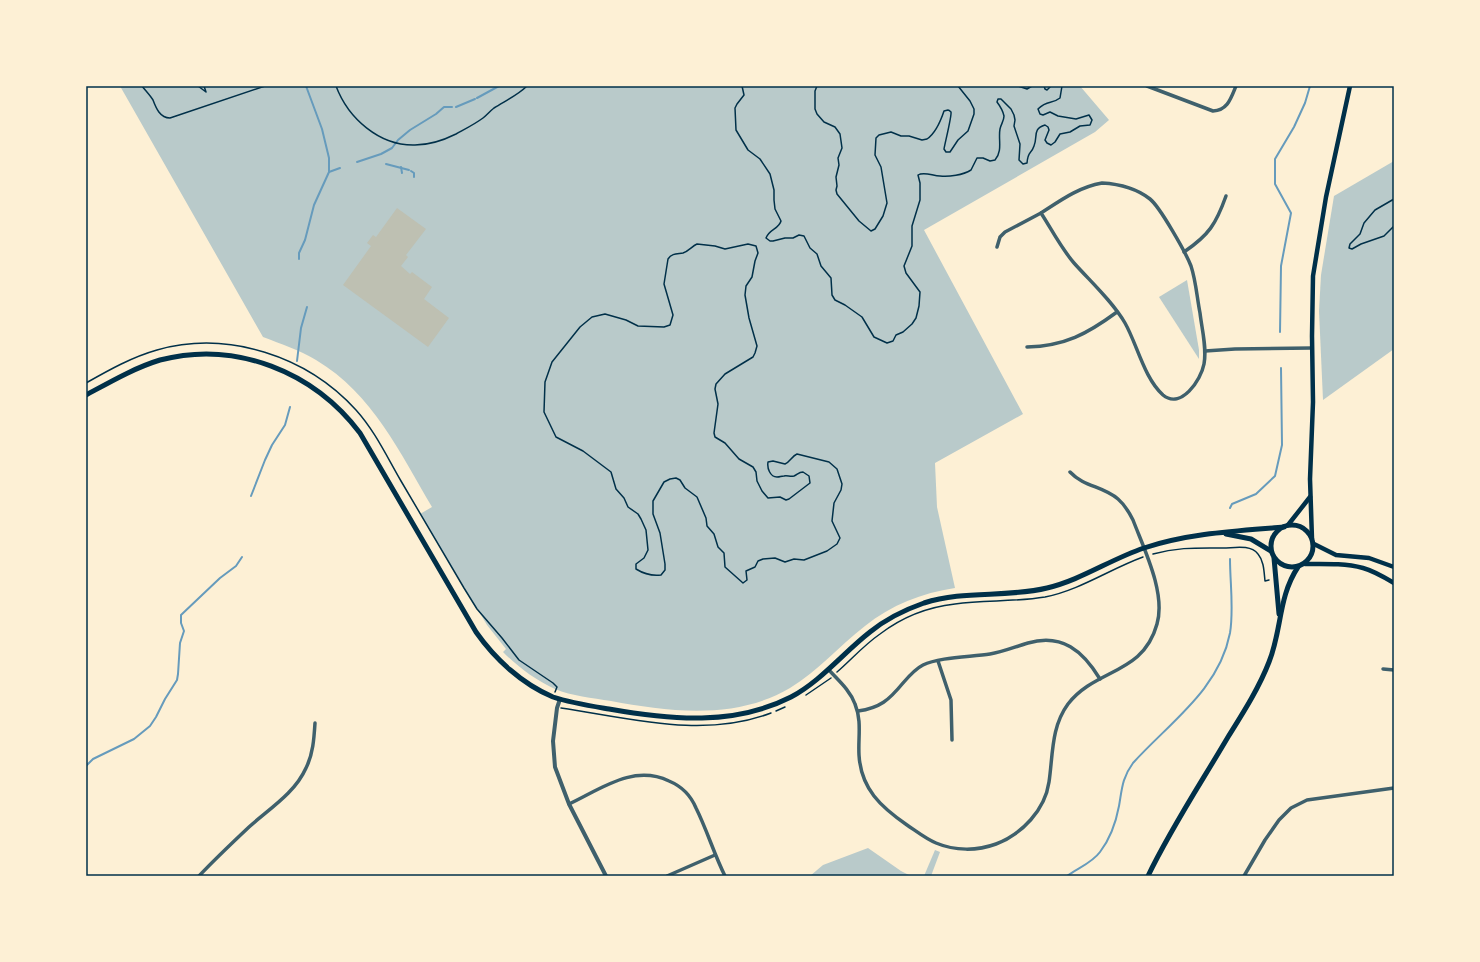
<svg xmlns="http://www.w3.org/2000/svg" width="1480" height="962" font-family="'Libre Baskerville',serif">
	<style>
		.green { fill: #b9caca }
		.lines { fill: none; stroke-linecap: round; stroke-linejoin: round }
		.stream { stroke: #669bbc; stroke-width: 2 }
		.building { fill: #bec0b2 }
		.path { stroke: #003049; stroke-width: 1.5 }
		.minor { stroke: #3f606c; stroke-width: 3.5 }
		.tertiary { stroke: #3f606c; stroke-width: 4 }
		.secondary { stroke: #003049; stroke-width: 4.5 }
		.primary { stroke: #003049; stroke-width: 5 }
		.neatline { fill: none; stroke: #003049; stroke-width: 1.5 }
	</style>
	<rect width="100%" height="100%" fill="#fdf0d5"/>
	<g class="green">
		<path d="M120,86H1080L1109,120L1095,132L924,230L1023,414L935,463L937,507L955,588C922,593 891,605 865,626C839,646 818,671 790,688C736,720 670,712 611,701C592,698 572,696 555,689C535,680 518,667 503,652L506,649L487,625L420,514L432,507C400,453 373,394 316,360C300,350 281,344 263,337Z"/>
		<polygon points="1394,161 1394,349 1323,400 1319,311 1321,275 1334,196"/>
		<polygon points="1187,280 1199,350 1199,359 1159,297"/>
		<polygon points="868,848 901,871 911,876 810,876 823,865"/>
		<polygon points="935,850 940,852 931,876 924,876"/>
	</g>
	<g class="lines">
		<g class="stream">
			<polyline points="477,98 499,86"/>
			<polyline points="456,107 475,99"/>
			<polyline points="357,162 381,154 392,148 398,140 410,130 436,114 444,107 452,107"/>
			<polyline points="386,164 409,170"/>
			<polyline points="401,167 402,173"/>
			<polyline points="411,171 414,173 414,177"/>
			<polyline points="329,172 340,168"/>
			<polyline points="299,259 299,253 305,240 314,205 329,172 329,158 322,129 306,86"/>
			<polyline points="1280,332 1281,266 1291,213 1275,184 1275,159 1294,127 1305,103 1310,86"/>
			<polyline points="297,361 301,328 307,307"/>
			<polyline points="251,496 265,460 272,445 285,425 290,407"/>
			<polyline points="1230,508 1232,504 1256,494 1275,476 1282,445 1281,368"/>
			<polyline points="86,766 93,759 134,739 150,726 156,717 165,699 177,680 178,674 180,643 184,631 181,623 181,615 220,578 236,566 242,557"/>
			<path d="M1067,876C1078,868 1092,863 1100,852C1110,839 1116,822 1119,806C1122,789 1122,778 1133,763C1170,722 1219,690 1230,633C1234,609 1230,583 1230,559"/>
		</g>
	</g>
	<polygon class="building" points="397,208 426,229 406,255 408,257 401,266 410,274 412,272 432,287 424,299 449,318 428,347 343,285 371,246 367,243 373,235 376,237"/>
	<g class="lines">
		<g class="path">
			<path d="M142,86C145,90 150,95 153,100C156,108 160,118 170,118L265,86"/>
			<polyline points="198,86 206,92 204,86"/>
			<path d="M336,86C348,118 379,146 415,145C428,145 444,140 456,134C465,129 475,124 483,118C487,115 490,111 494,108C505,101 518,95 527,86"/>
			<path d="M742,86L744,95L737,104L735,108L736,130L748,150L760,159L770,174L774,190V200L775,209L781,221C779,229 769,229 766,238L770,241H773L785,238H793L799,235L804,236L810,248L817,254L821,266L831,278L832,295L835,300L845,305L862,317L874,337L887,343L893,341L896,335L903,332L912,324L916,318L919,306L920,292L906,273L904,266L912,246V226L920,200V183L918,175C924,171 933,176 940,176C949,177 963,175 971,170L977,158H983L990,161L995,160C1003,151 998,139 1000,129C1001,124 1004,121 1004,116C1003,111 1000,106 997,102L998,99H1001L1011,109L1014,115L1015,120L1014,126L1020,144L1019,160L1023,164L1027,163C1028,150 1031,155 1034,146C1038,137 1032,129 1045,125L1048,127L1049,130L1045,140L1047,143L1051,145L1055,142L1060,134L1070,132L1080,126L1090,125L1092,120L1089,115L1076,119L1058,116L1050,112L1043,115L1040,114L1038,109C1048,99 1051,105 1060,98L1062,86"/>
			<path d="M817,86L815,91V109L817,114L824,122L835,127L840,134L842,148L838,158L839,165L836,177L837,186L836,190L837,194L859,221L871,231L875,229L883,216L887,203L881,167L875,155L876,138L879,135L891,132L901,136H909L922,140L927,139C936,133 941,120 944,111L948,110C949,110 950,111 951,112C952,115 945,143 944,149L946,152H950L958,140L968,131L974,114V109L970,101L958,86"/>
			<polyline points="1018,86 1027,89 1032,86"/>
			<polyline points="1044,86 1045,89 1047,90 1051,86"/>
			<polyline points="1394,199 1375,210 1364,223 1360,234 1350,244 1349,248 1352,249 1361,244 1384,236 1394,226"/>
			<path d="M697,244L715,246L725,249L748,244L756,246L758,253L755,261L752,277L746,286L745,295L749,318L757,346L755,353L753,357L725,374L716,384L715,389L718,404L714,433L715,437L725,443L739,459L753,467L756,472L757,481L762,491L768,498L780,497L786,500L789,499L810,483L809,476L803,472C799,472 798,474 794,476C790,477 787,475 784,476C780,476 781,477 777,477C770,477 767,468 768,462L773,461L785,464C790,462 792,456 797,454L829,462L837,469L842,484L841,490L834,503L832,521L840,538L837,544L827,551L804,560L794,559L785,562L775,558L763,559L758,561L755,567L746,571L747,580L743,583L725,567L724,553L718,547L714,534L707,526L706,518L697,497L685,488L680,480L676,478L670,479L664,482L653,501V514L660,533L665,564V570L661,575C653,576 644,574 636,569V564L644,558L648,550L646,530L641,519L638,514L628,507L624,498L616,489L611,472L583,451L556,437L544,412L545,382L552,362L580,327L592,317L605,314L626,320L638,326L664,327L670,325L673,315L664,284L668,259C672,253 677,254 683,253C689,251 692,246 697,244Z"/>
			<path d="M86,383C109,370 132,357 157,350C228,330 307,356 356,410C375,431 387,457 401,481C422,517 443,553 464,588L477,609L502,638L519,660L553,683L557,687L555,692"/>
			<path d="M1153,554C1178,547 1197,548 1223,548C1234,548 1250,544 1258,554C1264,561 1264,572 1265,581L1269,580"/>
			<path d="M837,672C851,660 864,645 880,634C901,618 928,607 955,604C985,600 1015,602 1045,597C1080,590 1110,569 1143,557"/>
			<polyline points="806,695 831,678"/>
			<path d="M561,708C630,718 703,739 771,713"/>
			<polyline points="776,711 785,707"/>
		</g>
		<g class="minor">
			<path d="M1147,86L1213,111C1228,110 1231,98 1236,86"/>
			<path d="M1102,183C1120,184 1136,188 1150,199C1160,207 1186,253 1191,266C1196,281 1197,298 1200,313C1202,330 1207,348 1204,364C1201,380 1181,410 1163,395C1144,378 1137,344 1125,323C1112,301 1091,282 1074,263C1061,248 1052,230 1041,213C1061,200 1079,187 1102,183Z"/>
			<polyline points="997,247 1000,237 1005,232 1041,213"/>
			<path d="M1184,252C1209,235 1216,224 1226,196"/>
			<path d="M1027,347C1065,346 1087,334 1117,312"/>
			<polyline points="1205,351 1235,349 1312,348"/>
			<polyline points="938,661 951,700 952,740"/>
			<path d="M828,669C838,680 850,690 855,704C862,721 858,737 859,755C861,789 881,807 907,825C916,831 926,839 936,843C955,851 977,851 996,844C1022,834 1045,810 1049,782C1053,755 1051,727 1068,704C1096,668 1143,675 1157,624C1166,593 1144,549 1133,520C1129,512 1125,505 1118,499C1103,486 1084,487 1070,472"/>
			<polyline points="1383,669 1394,670"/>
			<path d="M858,711C880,708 889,700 903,683C909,676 915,669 923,665C939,657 971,657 990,654C1003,652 1014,647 1028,643C1062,633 1083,651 1100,679"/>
			<path d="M569,804C601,789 633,764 669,781C681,786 691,796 696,808C707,830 714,854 725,876"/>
			<path d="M199,876C215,859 232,843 249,827C269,809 295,793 306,768C313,754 314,739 315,723"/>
			<polyline points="667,876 715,855"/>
			<polyline points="1244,876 1265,840 1279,820 1291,808 1307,800 1394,788"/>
		</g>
		<polyline class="tertiary" points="560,699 557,708 553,741 555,767 569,804 606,876"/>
		<g class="secondary">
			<polyline points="1288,525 1310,497"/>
			<polyline points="1312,539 1310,479 1313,402 1312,336 1313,276 1326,197 1350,86"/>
			<polyline points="1314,544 1336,555 1369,558 1394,567"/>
			<path d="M1305,564C1324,564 1344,563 1363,568C1374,571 1384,577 1394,583"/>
		</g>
		<g class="primary">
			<path d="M86,395C110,382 134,368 160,360C236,340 314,372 360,433L476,632C495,659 522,684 553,697C571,703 591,706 609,709C671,720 734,726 791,697C821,681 843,653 870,632C886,619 904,610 924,603C964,590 1006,598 1047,588C1081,580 1111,559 1144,548C1190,533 1237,531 1284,527"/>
			<circle cx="1292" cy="546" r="21"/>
			<polyline points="1226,534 1251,539 1271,551"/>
			<polyline points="1274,558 1279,614"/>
			<path d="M1148,876C1171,828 1201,783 1228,737C1243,713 1259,688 1269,662C1282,630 1278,597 1298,567"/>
		</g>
	</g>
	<rect width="1480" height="962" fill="none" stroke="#fdf0d5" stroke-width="174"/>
	<rect x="87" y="87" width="1306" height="788" class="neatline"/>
</svg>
